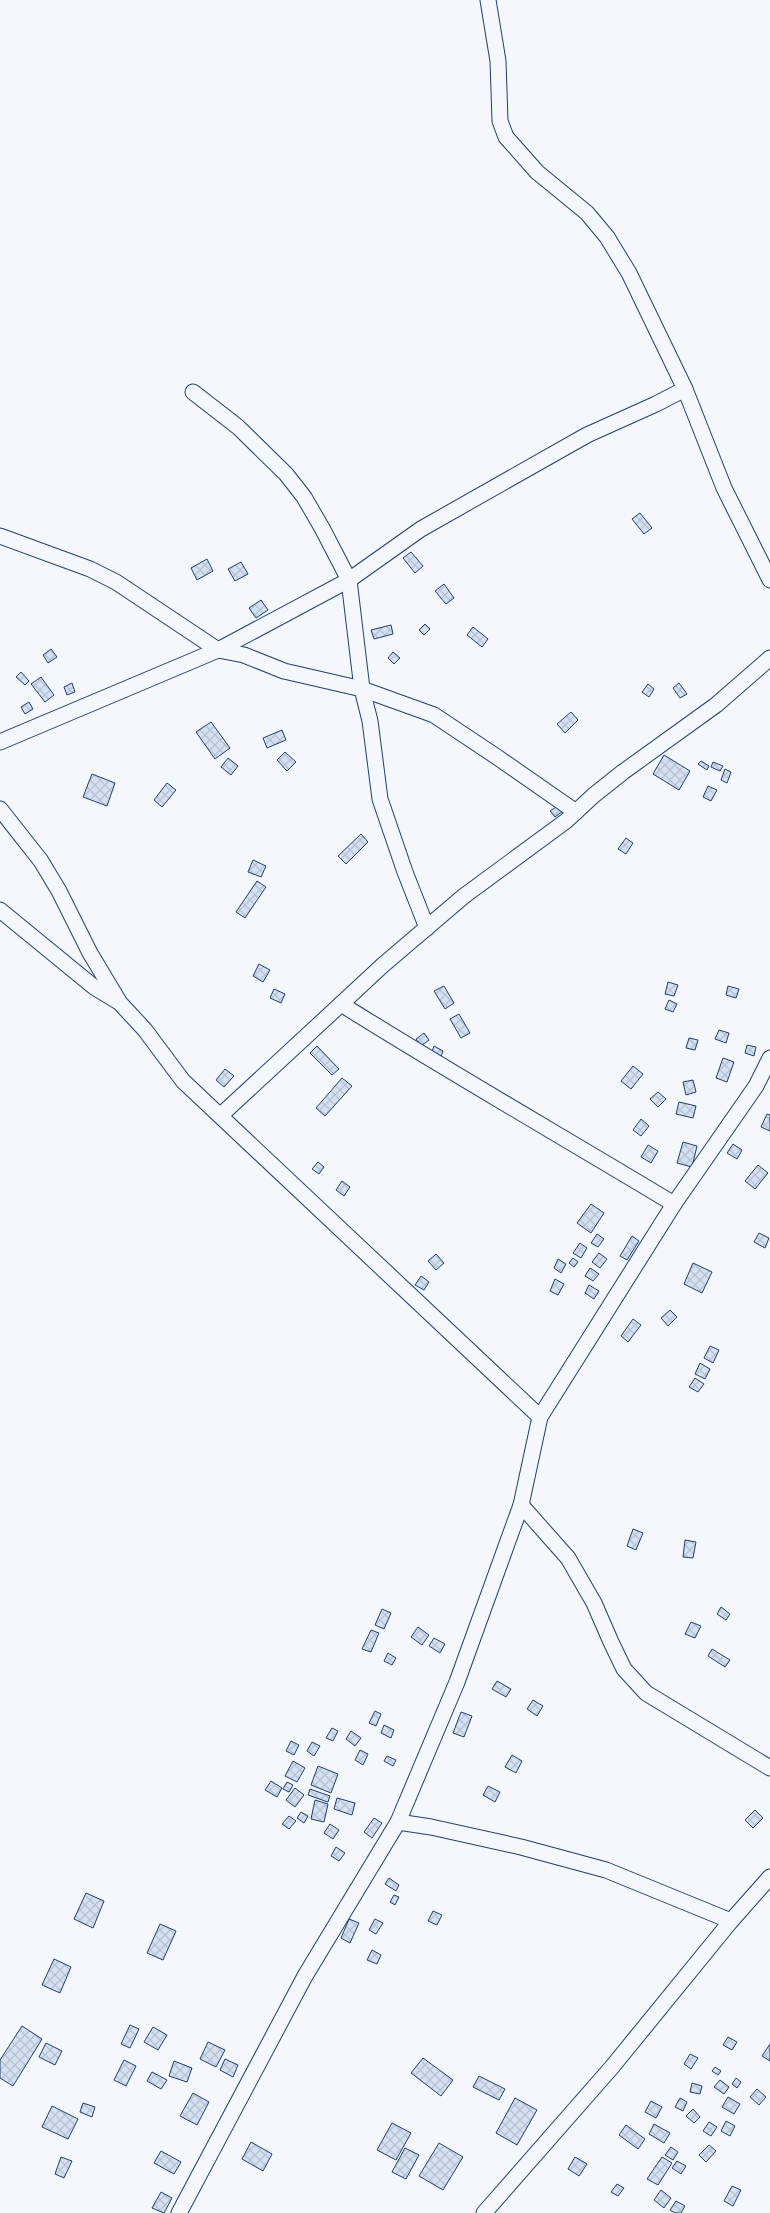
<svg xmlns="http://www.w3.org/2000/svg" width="770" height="2213" font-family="'Varela Round',sans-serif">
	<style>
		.building { fill: url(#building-cross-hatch); stroke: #1d3f73 }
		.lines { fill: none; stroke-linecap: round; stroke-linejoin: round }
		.street-casing { stroke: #1d3f73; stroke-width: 17 }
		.street { stroke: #f4f7fb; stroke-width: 15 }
	</style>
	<defs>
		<pattern id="building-cross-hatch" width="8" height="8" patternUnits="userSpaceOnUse" patternTransform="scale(1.25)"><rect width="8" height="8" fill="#d5e0f0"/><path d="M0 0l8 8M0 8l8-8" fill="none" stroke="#b6c1d1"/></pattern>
	</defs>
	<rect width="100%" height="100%" fill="#f4f7fb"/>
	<g class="building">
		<polygon points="640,513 652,528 644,534 632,519"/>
		<polygon points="411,552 423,566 415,573 403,558"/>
		<polygon points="207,559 213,571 197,580 191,568"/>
		<polygon points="241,562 248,574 235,581 228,569"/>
		<polygon points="444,584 454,598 446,604 435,591"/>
		<polygon points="261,600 268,610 256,618 249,608"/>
		<polygon points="425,624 430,629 424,635 419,630"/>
		<polygon points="391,625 393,634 374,639 371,630"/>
		<polygon points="473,627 488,639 482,647 467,635"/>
		<polygon points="51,649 57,657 48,663 43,655"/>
		<polygon points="393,652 400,658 394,664 388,658"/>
		<polygon points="21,672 29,681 25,685 16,677"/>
		<polygon points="41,677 54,695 45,702 31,684"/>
		<polygon points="72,683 75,692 67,695 64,687"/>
		<polygon points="679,683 687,694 680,698 673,688"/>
		<polygon points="648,684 654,689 649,697 642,692"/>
		<polygon points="29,702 33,709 25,714 21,707"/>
		<polygon points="571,712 578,720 565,733 557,724"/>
		<polygon points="211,722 230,748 215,759 196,732"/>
		<polygon points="282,730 286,740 267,748 263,738"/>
		<polygon points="285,752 296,762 287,771 277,760"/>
		<polygon points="664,755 690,771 679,790 653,774"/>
		<polygon points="228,758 238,766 231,775 221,767"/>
		<polygon points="701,761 709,766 707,770 698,764"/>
		<polygon points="713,762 723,766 720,771 711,767"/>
		<polygon points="725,769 731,772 727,783 721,780"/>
		<polygon points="92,774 115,783 107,806 83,797"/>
		<polygon points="167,783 176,790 162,807 154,800"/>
		<polygon points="708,786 717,790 711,801 703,797"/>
		<polygon points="559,805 563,811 555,817 550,811"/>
		<polygon points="361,834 368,842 346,864 338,856"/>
		<polygon points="626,838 633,843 626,854 618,849"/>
		<polygon points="253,860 266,866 261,877 248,872"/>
		<polygon points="257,881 266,887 245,918 236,912"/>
		<polygon points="259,964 270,970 263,982 253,976"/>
		<polygon points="668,982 678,985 674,996 665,994"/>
		<polygon points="444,986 454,1003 445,1009 434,991"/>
		<polygon points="728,986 739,989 736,998 726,995"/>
		<polygon points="274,989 285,994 281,1003 270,998"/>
		<polygon points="669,1000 677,1004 673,1012 665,1009"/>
		<polygon points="459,1014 470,1033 461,1038 450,1019"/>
		<polygon points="719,1030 729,1033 726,1043 715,1039"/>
		<polygon points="424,1033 429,1040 421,1046 416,1039"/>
		<polygon points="689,1038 698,1040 695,1050 686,1048"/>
		<polygon points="747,1045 756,1047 754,1056 745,1053"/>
		<polygon points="317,1046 339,1069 332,1075 310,1053"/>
		<polygon points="434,1046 443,1051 440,1059 431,1054"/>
		<polygon points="723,1058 734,1062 727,1082 716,1078"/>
		<polygon points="633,1066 643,1074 631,1089 621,1081"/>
		<polygon points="225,1069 234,1076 224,1087 216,1080"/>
		<polygon points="342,1078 352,1086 325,1116 316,1108"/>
		<polygon points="693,1080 696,1092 686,1095 683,1082"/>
		<polygon points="658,1092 666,1099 658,1107 650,1099"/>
		<polygon points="679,1102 696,1106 693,1118 676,1114"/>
		<polygon points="767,1114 770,1115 770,1131 761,1127"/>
		<polygon points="641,1119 649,1126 641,1136 633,1130"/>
		<polygon points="683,1142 697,1146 692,1167 677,1163"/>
		<polygon points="733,1144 742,1150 737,1159 727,1153"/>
		<polygon points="648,1145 658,1151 651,1163 641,1157"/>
		<polygon points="318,1162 324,1167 319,1174 312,1169"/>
		<polygon points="758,1165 768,1173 755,1189 745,1181"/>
		<polygon points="342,1181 350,1187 344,1196 336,1190"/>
		<polygon points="591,1204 604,1213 591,1233 577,1223"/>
		<polygon points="759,1233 769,1238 765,1248 754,1242"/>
		<polygon points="597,1234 604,1239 598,1247 591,1243"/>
		<polygon points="632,1236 639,1241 627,1260 620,1256"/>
		<polygon points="580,1243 587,1248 581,1258 573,1253"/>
		<polygon points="599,1253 607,1259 600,1268 592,1262"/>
		<polygon points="436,1254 444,1263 436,1270 428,1261"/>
		<polygon points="573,1258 578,1262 574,1267 569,1263"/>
		<polygon points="558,1259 566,1264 561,1273 554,1268"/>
		<polygon points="693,1263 712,1272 702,1293 684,1284"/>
		<polygon points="590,1268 599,1274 593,1281 585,1276"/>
		<polygon points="421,1276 429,1282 424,1290 415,1285"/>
		<polygon points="555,1279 564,1284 558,1295 550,1291"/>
		<polygon points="589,1285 599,1291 594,1299 585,1293"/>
		<polygon points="670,1310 677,1317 668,1326 661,1318"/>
		<polygon points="633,1319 641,1325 628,1342 621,1336"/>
		<polygon points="710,1346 719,1350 713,1363 704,1358"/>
		<polygon points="700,1363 710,1369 705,1379 695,1374"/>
		<polygon points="695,1378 704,1384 698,1392 689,1387"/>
		<polygon points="633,1529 643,1533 636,1550 627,1546"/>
		<polygon points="685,1540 696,1542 693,1558 683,1557"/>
		<polygon points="721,1607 730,1614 726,1620 717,1614"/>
		<polygon points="382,1609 391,1613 384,1629 375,1625"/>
		<polygon points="691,1622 701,1626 695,1638 685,1634"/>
		<polygon points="418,1627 429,1635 422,1645 411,1637"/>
		<polygon points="371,1630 379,1633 371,1652 362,1649"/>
		<polygon points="434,1638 445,1644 440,1653 429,1646"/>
		<polygon points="712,1649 730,1660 725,1667 708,1656"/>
		<polygon points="388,1653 396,1658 392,1665 384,1661"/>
		<polygon points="497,1681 511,1689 506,1697 492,1689"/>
		<polygon points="533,1700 543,1706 537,1716 527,1709"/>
		<polygon points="375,1711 381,1714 376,1726 369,1723"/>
		<polygon points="461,1712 472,1716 464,1737 453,1733"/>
		<polygon points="384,1725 394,1730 391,1738 381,1733"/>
		<polygon points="332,1728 338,1731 333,1741 326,1738"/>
		<polygon points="351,1731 361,1738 355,1746 346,1739"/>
		<polygon points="291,1741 299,1745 294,1755 286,1751"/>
		<polygon points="312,1742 320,1746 314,1756 307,1751"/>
		<polygon points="360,1750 368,1754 363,1765 355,1760"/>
		<polygon points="512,1755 522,1761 516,1773 505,1767"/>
		<polygon points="387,1756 396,1760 393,1766 384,1761"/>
		<polygon points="293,1761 305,1768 297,1782 285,1776"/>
		<polygon points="318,1766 338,1774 331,1793 311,1785"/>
		<polygon points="271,1781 282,1788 277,1797 265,1790"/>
		<polygon points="287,1782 293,1785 289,1792 283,1789"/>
		<polygon points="488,1786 500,1792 495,1802 483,1795"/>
		<polygon points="295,1788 304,1795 295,1807 286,1800"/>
		<polygon points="310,1789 330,1796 328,1802 308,1795"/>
		<polygon points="337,1798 355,1803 352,1815 334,1809"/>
		<polygon points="315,1800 328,1804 324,1822 311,1819"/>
		<polygon points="755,1810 763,1818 753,1828 745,1820"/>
		<polygon points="301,1812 308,1816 304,1823 297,1818"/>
		<polygon points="289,1816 296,1821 289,1829 282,1824"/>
		<polygon points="374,1818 382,1823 372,1838 364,1832"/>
		<polygon points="330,1824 339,1830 333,1839 324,1833"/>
		<polygon points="336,1847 345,1853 339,1861 331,1856"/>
		<polygon points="389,1878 399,1885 396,1891 385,1884"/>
		<polygon points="86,1893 104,1901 93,1928 74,1919"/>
		<polygon points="394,1895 399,1897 395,1905 390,1902"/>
		<polygon points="433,1911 442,1915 437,1925 428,1921"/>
		<polygon points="349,1919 359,1923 350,1943 341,1938"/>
		<polygon points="375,1919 383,1923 376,1934 369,1930"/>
		<polygon points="160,1924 176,1931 163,1960 147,1953"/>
		<polygon points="372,1950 381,1955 377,1964 367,1960"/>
		<polygon points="54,1959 71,1967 60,1993 42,1985"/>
		<polygon points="130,2025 139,2029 130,2048 121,2044"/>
		<polygon points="22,2026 42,2039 13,2086 0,2078 0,2060"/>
		<polygon points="153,2027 167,2035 158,2050 144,2042"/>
		<polygon points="728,2037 737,2042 732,2050 723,2045"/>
		<polygon points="208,2042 225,2050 216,2067 200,2059"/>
		<polygon points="46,2043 62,2051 55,2065 39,2057"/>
		<polygon points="770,2044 770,2061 762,2056"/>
		<polygon points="690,2054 698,2058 691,2069 684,2064"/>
		<polygon points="423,2058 453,2080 441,2096 411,2073"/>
		<polygon points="225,2059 238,2065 233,2077 220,2070"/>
		<polygon points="124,2060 136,2066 126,2086 114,2080"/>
		<polygon points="174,2061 192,2068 187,2082 169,2076"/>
		<polygon points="715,2067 721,2071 718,2075 712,2071"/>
		<polygon points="152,2072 167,2080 161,2089 147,2081"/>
		<polygon points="479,2076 505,2089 499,2100 473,2087"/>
		<polygon points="736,2078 741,2082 737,2088 732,2084"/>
		<polygon points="720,2080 729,2087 724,2094 714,2087"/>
		<polygon points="692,2083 702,2086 700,2094 690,2092"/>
		<polygon points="757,2089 766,2097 759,2105 750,2097"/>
		<polygon points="193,2093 209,2102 197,2125 180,2116"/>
		<polygon points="728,2097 740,2104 734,2114 722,2107"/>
		<polygon points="515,2098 537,2110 517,2145 496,2133"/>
		<polygon points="680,2098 687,2102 683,2111 675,2107"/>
		<polygon points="651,2101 662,2107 656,2118 645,2112"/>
		<polygon points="83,2103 95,2107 92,2117 80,2112"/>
		<polygon points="52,2106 78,2119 68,2139 42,2127"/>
		<polygon points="693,2109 700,2117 694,2123 686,2116"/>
		<polygon points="726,2121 735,2126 730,2136 721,2131"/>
		<polygon points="709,2122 717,2127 711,2136 703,2131"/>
		<polygon points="392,2123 411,2133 396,2160 377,2150"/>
		<polygon points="654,2124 670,2133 664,2143 649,2134"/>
		<polygon points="626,2125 645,2139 638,2149 619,2135"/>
		<polygon points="251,2142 272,2154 263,2171 242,2159"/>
		<polygon points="439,2143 463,2157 443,2190 419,2176"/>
		<polygon points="709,2145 716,2151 706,2162 699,2155"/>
		<polygon points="671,2147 678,2152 673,2160 665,2155"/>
		<polygon points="405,2148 419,2155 406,2179 392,2172"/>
		<polygon points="161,2151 181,2162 174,2174 154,2163"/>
		<polygon points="61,2157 72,2161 64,2178 55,2174"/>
		<polygon points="575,2157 587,2164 579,2176 568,2169"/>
		<polygon points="662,2157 672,2163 658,2185 647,2179"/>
		<polygon points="677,2161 686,2166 681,2174 672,2168"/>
		<polygon points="617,2184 624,2188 618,2196 611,2192"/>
		<polygon points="732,2186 741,2190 733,2206 724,2201"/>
		<polygon points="661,2190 671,2198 664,2208 654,2200"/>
		<polygon points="161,2192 172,2198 164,2213 152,2208"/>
		<polygon points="676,2201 685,2206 681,2213 675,2213 670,2210"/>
	</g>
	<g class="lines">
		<defs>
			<g id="street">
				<polyline points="488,0 498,61 500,121 506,137 537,172 587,213 607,237 629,273 685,389 724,488 770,580"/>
				<polyline points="193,392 238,427 286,474 304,497 322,528 349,580 362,689 370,721 380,799 405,872 427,928"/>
				<polyline points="0,536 90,569 116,582 218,650 244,655 284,671 362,689 434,715 497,757 576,812"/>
				<polyline points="0,742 218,650 349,580 421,529 587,435 656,404 685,389"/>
				<polyline points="0,809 41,861 59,891 90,953 120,1003 145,1030 183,1081 540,1417"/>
				<polyline points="0,910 94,987 117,1001"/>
				<polyline points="341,1004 383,965 464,896 566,821 594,795 623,772 716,705 770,658"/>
				<path d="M221,1115L341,1004C451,1073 563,1137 674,1204"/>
				<polyline points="521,1505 568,1558 594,1603 611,1642 624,1669 646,1693 770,1768"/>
				<polyline points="398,1822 431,1827 521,1847 606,1870 731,1921"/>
				<polyline points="179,2213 305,1976 398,1822 457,1682 521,1505 540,1417 674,1204 756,1086 770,1058"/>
				<polyline points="484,2213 612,2067 731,1921 770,1877"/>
			</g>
		</defs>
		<use href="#street" class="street-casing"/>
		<use href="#street" class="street"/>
	</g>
</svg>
